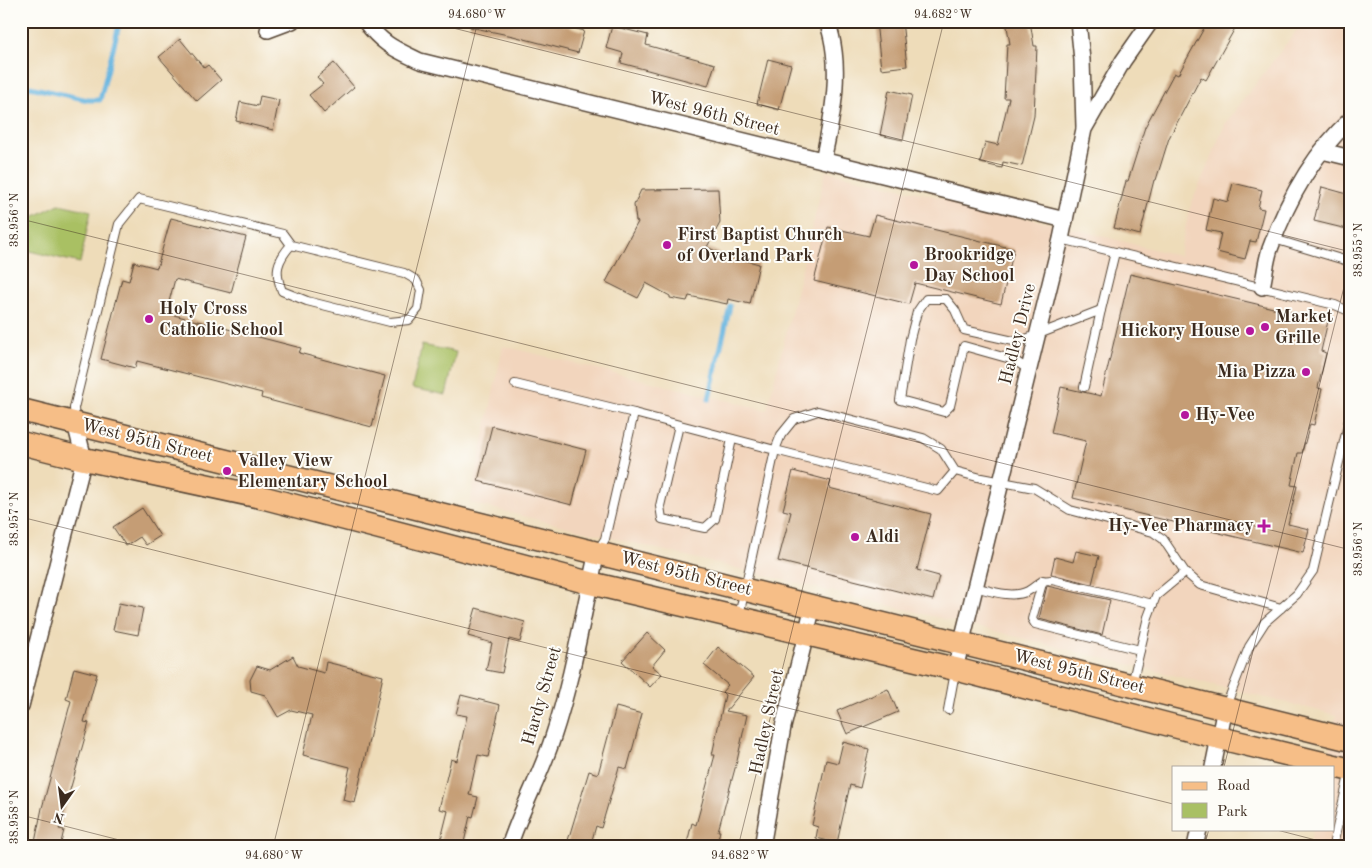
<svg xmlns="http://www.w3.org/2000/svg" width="1372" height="868" font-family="'Old Standard TT',serif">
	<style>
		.built { fill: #f2d5bd }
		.green { fill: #a9c064; stroke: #727541 }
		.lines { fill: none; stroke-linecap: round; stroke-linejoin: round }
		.stream { stroke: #65b4df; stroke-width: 5 }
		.building { fill: #c59d74 }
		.lane-casing { stroke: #564535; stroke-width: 10 }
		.street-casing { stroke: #564535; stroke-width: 18 }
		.primary-casing { stroke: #564535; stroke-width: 25 }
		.lane { stroke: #fff; stroke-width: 8 }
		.street { stroke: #fff; stroke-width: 15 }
		.primary { stroke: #f6be87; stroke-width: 22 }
		.ticks { fill: none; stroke: #3b2a1e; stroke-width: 1; stroke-opacity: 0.45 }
		.poi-dot { fill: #b5179e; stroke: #fdfcf7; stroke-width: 2 }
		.labels { text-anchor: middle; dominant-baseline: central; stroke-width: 4; stroke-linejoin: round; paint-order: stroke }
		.street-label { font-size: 18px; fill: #3b2a1e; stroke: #fdfcf7 }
		.poi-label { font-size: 18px; font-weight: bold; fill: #3b2a1e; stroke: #fdfcf7; text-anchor: start }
		.neatline { fill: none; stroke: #3b2a1e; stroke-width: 2 }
		.ticks-label { font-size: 12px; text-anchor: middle; fill: #3b2a1e }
	</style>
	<rect width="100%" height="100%" fill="#fdfcf7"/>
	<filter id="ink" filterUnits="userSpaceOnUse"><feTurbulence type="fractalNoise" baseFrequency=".02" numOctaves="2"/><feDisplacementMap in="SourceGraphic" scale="10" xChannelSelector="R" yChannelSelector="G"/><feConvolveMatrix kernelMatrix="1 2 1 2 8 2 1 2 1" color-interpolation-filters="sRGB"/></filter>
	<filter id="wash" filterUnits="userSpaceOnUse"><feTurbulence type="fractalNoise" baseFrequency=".0096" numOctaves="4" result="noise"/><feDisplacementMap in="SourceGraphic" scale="20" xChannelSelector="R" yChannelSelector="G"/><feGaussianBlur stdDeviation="1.12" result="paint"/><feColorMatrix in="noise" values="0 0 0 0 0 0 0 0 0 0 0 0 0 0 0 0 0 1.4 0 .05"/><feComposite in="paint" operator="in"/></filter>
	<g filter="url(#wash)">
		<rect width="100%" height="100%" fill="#eedcb9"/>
		<polygon class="built" points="1309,21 1351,21 1351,847 1309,847 1313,829 1333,829 1333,767 1326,767 1336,715 470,503 503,346 767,410 826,171 1079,230 1179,256 1190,207 1225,124 1299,27"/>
		<g class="green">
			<polygon points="59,204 91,211 80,263 21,249 21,223"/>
			<polygon points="422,345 456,352 446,395 412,388"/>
		</g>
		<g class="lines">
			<g class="stream">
				<polyline points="21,85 88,100 100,100 120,21"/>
				<polyline points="709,399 730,306"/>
			</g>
		</g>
		<g id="blocks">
			<g class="building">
				<polygon points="470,21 549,21 584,31 578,53 513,36 470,27"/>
				<polygon points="876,21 902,21 907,66 881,69"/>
				<polygon points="1006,21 1030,21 1034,46 1037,46 1034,116 1022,166 1003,162 1002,168 980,163 985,142 998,145 1009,98 1004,98 1007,44 1010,44"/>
				<polygon points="1208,21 1239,21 1206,80 1201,77 1169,138 1156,180 1154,180 1140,235 1114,228 1126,181 1128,181 1145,127 1174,73 1178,75"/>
				<polygon points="612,26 648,35 646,45 715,64 708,86 621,63 623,53 606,48"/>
				<polygon points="180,39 204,68 208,65 221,80 197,101 159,57"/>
				<polygon points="768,59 791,65 779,110 757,104"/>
				<polygon points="334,63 354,87 324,113 309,95 323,84 317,77"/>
				<polygon points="889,90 912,95 903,140 880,135"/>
				<polygon points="260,96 279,100 273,130 236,121 240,102 258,106"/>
				<polygon points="1233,183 1262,190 1258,208 1264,209 1256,242 1250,241 1245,259 1217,252 1221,233 1206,230 1213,198 1228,202"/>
				<polygon points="1322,187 1351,195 1351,230 1314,221"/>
				<polygon points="718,189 720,223 707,247 722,254 759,264 750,304 728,299 727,304 689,296 687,301 670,298 670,296 646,283 638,298 606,282 638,222 636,221 634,205 641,190"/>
				<polygon points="875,215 1014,249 1001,304 915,283 909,304 814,281 828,227 869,236"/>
				<polygon points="171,218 246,237 231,293 175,279 166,313 301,348 299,353 385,376 372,427 261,398 262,393 137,361 135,368 101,359 122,279 129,281 134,262 157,268"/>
				<polygon points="1130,274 1328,321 1321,351 1326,353 1318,388 1322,389 1314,425 1310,424 1302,453 1298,453 1291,485 1297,486 1288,524 1309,529 1303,553 1073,498 1086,441 1051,433 1061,387 1101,396"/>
				<polygon points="492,426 586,450 572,505 478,481"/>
				<polygon points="793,471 831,481 829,488 931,514 917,570 939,576 933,600 778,561 791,512 783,510"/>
				<polygon points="142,508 160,536 146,545 140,537 126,546 113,527"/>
				<polygon points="1076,551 1099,556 1092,584 1051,574 1055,557 1073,562"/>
				<polygon points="1047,586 1110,600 1102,635 1039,619"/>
				<polygon points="119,603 143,608 138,635 113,630"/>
				<polygon points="476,608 525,622 520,642 509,639 502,673 486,670 492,643 468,636"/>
				<polygon points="647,633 665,650 652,666 662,674 650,687 622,661"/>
				<polygon points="718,647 754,677 726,711 747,715 737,761 718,831 720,831 716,847 686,847 692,823 696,825 715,755 712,755 725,695 722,692 728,685 704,665"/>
				<polygon points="293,656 298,666 324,673 326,662 383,676 355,803 343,800 350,767 303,755 312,715 291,710 278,717 265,695 251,691 250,680 257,666 270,670"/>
				<polygon points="74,668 97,674 84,722 89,723 59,829 64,830 60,847 34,847 42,808 71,701 66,699"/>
				<polygon points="888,689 898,712 847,734 837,711"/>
				<polygon points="461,695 500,705 488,757 478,755 469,795 478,797 473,817 470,816 463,847 439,847 448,811 439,809 451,759 457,761 467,716 456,714"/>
				<polygon points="616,707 642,714 627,769 619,767 601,828 596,826 590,847 566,847 589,771 598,774"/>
				<polygon points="843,742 869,749 860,788 850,785 837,843 816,838 818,827 812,825 826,760 838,763"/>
			</g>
		</g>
	</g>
	<g filter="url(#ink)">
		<use href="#blocks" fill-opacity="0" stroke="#564535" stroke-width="1"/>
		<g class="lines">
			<defs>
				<g id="lane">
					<polyline points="1061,239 1335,305 1351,312"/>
					<polyline points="1274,239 1351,262"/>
					<polyline points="1101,310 1115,252"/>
					<polyline points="1029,370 1014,360 964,346 950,406 944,412 900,400 910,339 917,312 926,299 946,299 955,310 964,330 1018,342 1101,310 1084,387"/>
					<polyline points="515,384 634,413 605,539 598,550"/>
					<polyline points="634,413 775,450 739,616"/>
					<path d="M75,421L74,408L119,224L139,199L283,234L291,245C277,261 274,271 282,291L307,301L390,322L409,320L418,309L421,290L416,280L404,273L291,245"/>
					<polyline points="679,425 660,506 662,519 705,528 715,519 732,439"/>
					<polyline points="955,471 938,491 775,450 781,435 794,419 818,411 923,438 941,449 955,471 981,478 1034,488 1070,510 1153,532 1163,539 1185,572 1200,585 1281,608"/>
					<polyline points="1043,580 1032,619 1035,624 1140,650"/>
					<path d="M975,587C991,591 1012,599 1028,591C1039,585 1038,580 1052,580L1153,604"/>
					<polyline points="1132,684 1148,617 1156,596 1185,572"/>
					<polyline points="1226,706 1249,647 1265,622 1297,594 1313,571 1351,412"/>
					<polyline points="948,710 955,672"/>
					<polyline points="1336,847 1334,841 1350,771"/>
				</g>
				<g id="street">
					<path d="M365,21C383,45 395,49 420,61L1065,220"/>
					<polyline points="1078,21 1082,60 1084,127"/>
					<polyline points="268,30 292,21"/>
					<polyline points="1322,151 1351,158"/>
					<path d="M823,160C833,115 843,66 827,21"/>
					<path d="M1262,287C1265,274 1266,261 1270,249C1287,201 1313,154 1351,119"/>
					<polyline points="955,669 1061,239 1084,129 1123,61 1151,21"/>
					<polyline points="21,706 84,459 75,423"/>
					<polyline points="1213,767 1225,708"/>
					<path d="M509,847C521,809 541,775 553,737C573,677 583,613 597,552"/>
					<polyline points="762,847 783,727 813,606"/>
					<polyline points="1195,847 1199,829"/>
				</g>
				<g id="primary">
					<polyline points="21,410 1351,740"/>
					<polyline points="21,443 84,459 265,498 590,583 955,669 1220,738 1351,770"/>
				</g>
			</defs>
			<use href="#lane" class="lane-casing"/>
			<use href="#street" class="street-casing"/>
			<use href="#primary" class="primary-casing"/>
			<use href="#lane" class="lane"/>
			<use href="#street" class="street"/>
			<use href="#primary" class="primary"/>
		</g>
	</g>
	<path class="ticks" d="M425,21L1351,252M21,219L1351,550M21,517L1173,804M1224,767L1351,259M21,815L147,847M1273,829L1343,847M273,847L478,21M738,847L944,21M1204,847L1209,829"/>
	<g class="poi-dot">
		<circle cx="667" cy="245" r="5"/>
		<circle cx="914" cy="265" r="5"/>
		<circle cx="149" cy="319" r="5"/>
		<circle cx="1265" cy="327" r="5"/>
		<circle cx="1250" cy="331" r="5"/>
		<circle cx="1306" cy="372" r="5"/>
		<circle cx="1185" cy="415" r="5"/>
		<circle cx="227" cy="471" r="5"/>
		<path d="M1261.5 518.5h5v5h5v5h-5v5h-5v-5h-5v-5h5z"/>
		<circle cx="855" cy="537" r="5"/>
	</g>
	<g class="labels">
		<g class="street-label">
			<text transform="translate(714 114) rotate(14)">West 96th Street</text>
			<text transform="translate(1018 334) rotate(-76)">Hadley Drive</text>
			<text transform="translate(147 441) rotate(14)">West 95th Street</text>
			<text transform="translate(686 574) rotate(14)">West 95th Street</text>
			<text transform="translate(1079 672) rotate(14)">West 95th Street</text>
			<text transform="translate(542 696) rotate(-74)">Hardy Street</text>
			<text transform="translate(767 722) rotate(-78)">Hadley Street</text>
		</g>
		<g class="poi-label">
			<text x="677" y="235">First Baptist Church<tspan x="677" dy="21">of Overland Park</tspan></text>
			<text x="924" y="255">Brookridge<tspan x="924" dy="21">Day School</tspan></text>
			<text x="159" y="309">Holy Cross<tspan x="159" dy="21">Catholic School</tspan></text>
			<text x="1275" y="317">Market<tspan x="1275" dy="21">Grille</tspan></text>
			<text x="1240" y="331" text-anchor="end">Hickory House</text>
			<text x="1296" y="372" text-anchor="end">Mia Pizza</text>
			<text x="1195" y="415">Hy-Vee</text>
			<text x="237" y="461">Valley View<tspan x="237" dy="21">Elementary School</tspan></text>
			<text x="1254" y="526" text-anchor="end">Hy-Vee Pharmacy</text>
			<text x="865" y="537">Aldi</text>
		</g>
	</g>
	<rect width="1372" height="868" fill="none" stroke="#fdfcf7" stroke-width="55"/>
	<rect x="1172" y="766" width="162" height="65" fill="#fdfcf7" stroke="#afa8a0"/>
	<rect x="1182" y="782" width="25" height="8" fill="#f6be87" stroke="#afa8a0"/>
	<text x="1217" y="790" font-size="15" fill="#3b2a1e">Road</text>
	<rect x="1182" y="803" width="25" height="15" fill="#a9c064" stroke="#afa8a0"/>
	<text x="1217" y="816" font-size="15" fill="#3b2a1e">Park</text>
	<g transform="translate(62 806) rotate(194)" stroke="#fdfcf7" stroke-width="4" paint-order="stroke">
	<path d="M0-4L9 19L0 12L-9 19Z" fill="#3b2a1e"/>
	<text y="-8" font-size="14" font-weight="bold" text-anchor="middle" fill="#3b2a1e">N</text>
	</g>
	<rect x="28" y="28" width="1316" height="812" class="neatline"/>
	<g class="ticks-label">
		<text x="477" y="18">94.680°W</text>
		<text x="943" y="18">94.682°W</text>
		<text transform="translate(14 220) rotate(-90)" y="4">38.956°N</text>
		<text transform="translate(1358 250) rotate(-90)" y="4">38.955°N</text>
		<text transform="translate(14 519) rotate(-90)" y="4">38.957°N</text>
		<text transform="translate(1358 549) rotate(-90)" y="4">38.956°N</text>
		<text transform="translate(14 817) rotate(-90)" y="4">38.958°N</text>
		<text x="274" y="859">94.680°W</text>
		<text x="740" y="859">94.682°W</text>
	</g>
</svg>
